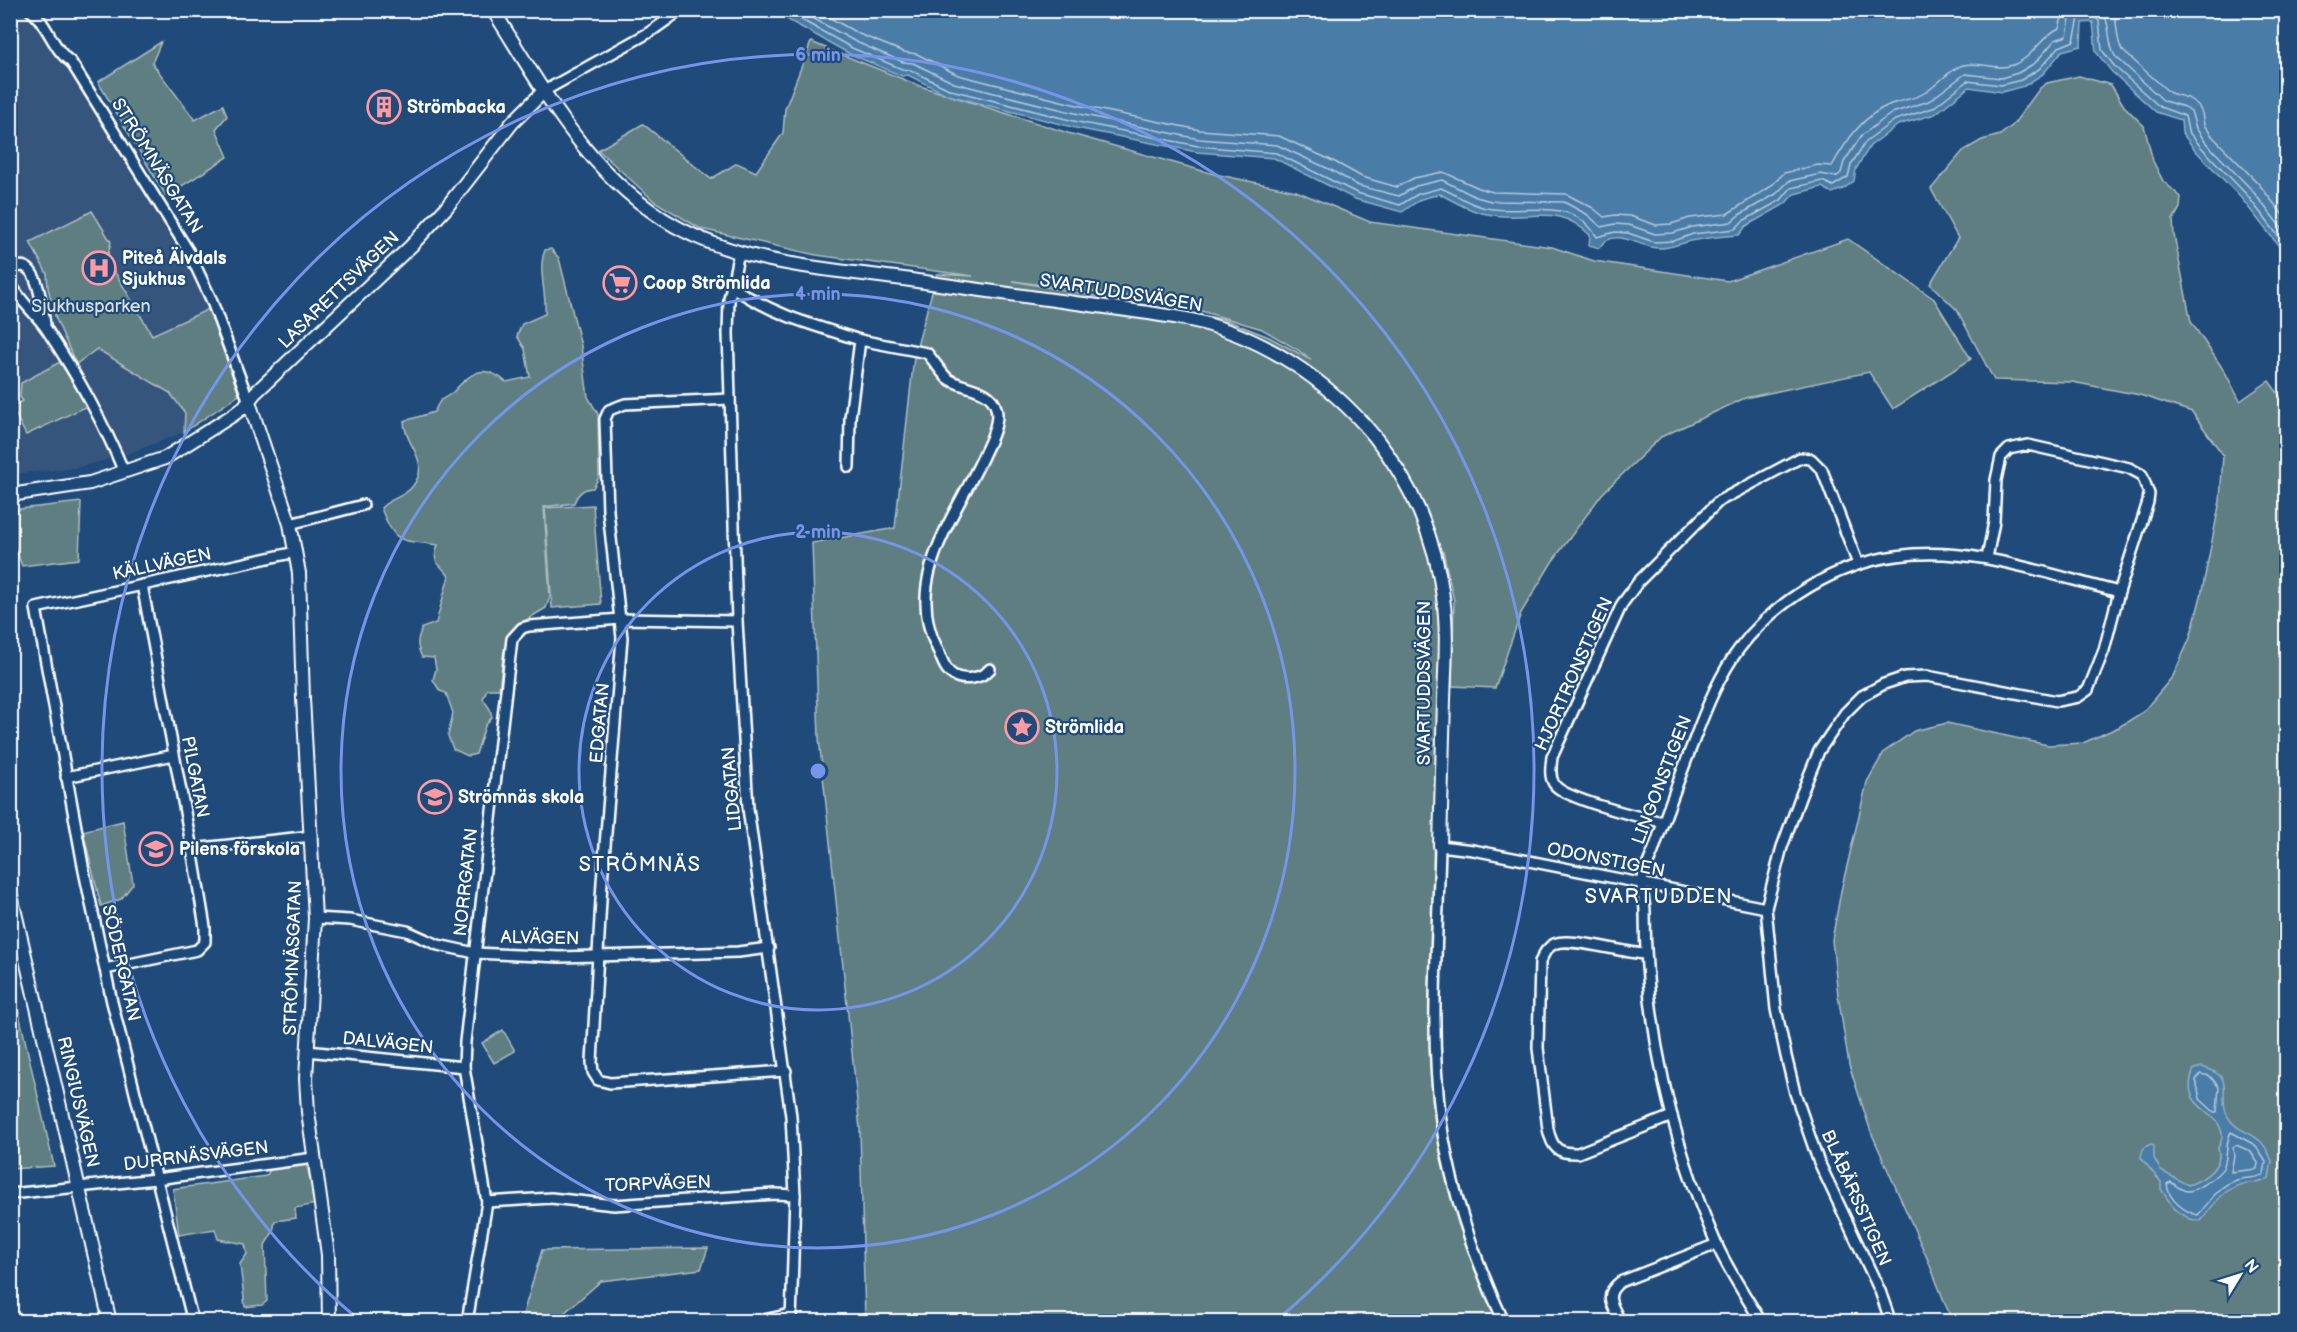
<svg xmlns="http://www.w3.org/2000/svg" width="2297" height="1332" font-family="'Balsamiq Sans',sans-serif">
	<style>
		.built { fill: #34557d }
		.green { fill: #5e7e82; stroke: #aebec0; stroke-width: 1.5; fill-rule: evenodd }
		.water { fill: #4a7ba7; stroke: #92b0ca; stroke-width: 1.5 }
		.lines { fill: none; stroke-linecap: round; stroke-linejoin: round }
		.shore { stroke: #b7cadc; stroke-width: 1.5 }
		.minor-casing { stroke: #fff; stroke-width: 14 }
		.tertiary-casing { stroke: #fff; stroke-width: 16 }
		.minor { stroke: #1f4a7a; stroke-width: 9 }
		.tertiary { stroke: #1f4a7a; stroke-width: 12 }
		.ring { fill: none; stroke: #7795e8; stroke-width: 3 }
		.labels { text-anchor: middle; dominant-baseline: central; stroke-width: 4.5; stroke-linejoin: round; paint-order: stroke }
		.poi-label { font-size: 18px; font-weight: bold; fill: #fff; stroke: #1f4a7a; text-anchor: start }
		.street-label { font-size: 18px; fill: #fff; stroke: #1f4a7a }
		.park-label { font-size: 18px; fill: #d7dfe0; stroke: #1f4a7a }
		.neighbourhood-label { font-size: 20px; letter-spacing: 1.5px; fill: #fff; stroke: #1f4a7a }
		.centre { fill: #7795e8; stroke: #1f4a7a; stroke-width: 3 }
		.ring-label { font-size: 18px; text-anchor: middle; font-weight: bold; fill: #7795e8; stroke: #1f4a7a; stroke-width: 4.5; stroke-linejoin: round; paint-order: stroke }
	</style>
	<rect width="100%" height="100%" fill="#1f4a7a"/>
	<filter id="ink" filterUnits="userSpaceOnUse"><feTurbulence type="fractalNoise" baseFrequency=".0167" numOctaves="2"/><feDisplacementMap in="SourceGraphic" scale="12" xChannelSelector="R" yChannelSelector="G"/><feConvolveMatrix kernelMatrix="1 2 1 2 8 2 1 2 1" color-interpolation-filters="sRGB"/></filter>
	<g filter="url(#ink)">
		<polygon class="built" points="11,11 35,11 126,158 210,308 239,395 184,432 128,454 75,468 11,474"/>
		<g class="green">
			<polygon points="161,42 152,63 195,120 223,105 227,116 216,129 228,157 166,196 98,82"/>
			<path d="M811,42L920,86L1068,133L1210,173L1296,191L1370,222L1552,247L1594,261L1728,281L1848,239L1934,299L1971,359L1893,409L1869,372L1745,398L1661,437L1602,494L1552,562L1521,613L1495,688L1452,686L1454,601L1443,551L1446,571L1442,606L1435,1043L1452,1185L1504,1321H865L860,1129L819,738L812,543L895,528L914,357L937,274L973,276L816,255L701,229L654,201L598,150L643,124L711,179L737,163L756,172L783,133L785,109ZM1013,281L1171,302L1262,329L1298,350L1311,360L1269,337L1223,319Z"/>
			<polygon points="2079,76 2111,85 2124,106 2144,126 2153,161 2163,181 2181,197 2180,208 2173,220 2174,235 2191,322 2225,372 2240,401 2269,381 2286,404 2286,1321 1952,1321 1927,1258 1871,1132 1849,1065 1838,995 1832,940 1841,891 1867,782 1884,752 1914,731 1947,723 2048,745 2083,743 2119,727 2143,712 2173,676 2190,638 2201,596 2220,501 2223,455 2192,412 2140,395 2072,382 1994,380 1957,310 1930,284 1958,238 1931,189 1963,151 1982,140 2000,135 2013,125 2040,88 2047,83"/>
			<polygon points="92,211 111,242 107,259 152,335 209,309 239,395 184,432 185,413 170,393 97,349 76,364 56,319 48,288 47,274 30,242"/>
			<path d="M551,249L559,258L581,346L588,397L598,414L599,477L593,488C583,488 577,495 574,503L544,507L550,597L546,608C499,635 506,638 499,689H487L483,699L490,709L492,717L485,726L476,754L468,756L453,749L448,736L453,713L446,693L440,691L433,680L436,669L434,658L422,657C416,646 417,639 422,628L436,623L449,576C439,562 431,564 438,545C401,539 396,547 381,508C390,498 403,498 412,487C433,461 404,445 404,421L434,412C436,409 438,403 441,400C445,397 450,395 453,392C471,373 483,362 506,382L530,377L525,349L517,336L522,324L545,314C547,294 537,269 545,250Z"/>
			<polygon points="60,362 87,406 26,435 11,406 23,401 20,397 21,383"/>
			<polygon points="81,502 79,559 22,566 11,535 11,510"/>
			<polygon points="593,505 601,604 552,608 545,508"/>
			<polygon points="123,821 133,884 121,899 101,906 83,831"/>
			<polygon points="10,979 11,979 54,1166 11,1169"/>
			<polygon points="503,1030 515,1051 494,1063 482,1043"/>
			<polygon points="306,1162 316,1204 295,1208 296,1218 275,1221 273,1232 265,1245 267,1301 262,1305 245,1307 240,1264 247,1254 245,1244 218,1239 215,1229 179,1235 173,1189 266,1176 272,1167"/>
			<polygon points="708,1248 701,1269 601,1281 555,1321 521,1321 542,1250"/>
		</g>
		<g class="water">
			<path d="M772,11H2286V255L2241,198L2196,151L2182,133L2181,120L2156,112L2112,72L2096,52L2093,22L2082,23L2081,46L2062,51L2043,74L2024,86L2002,92L1969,87L1935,114L1898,125L1870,146L1856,169L1854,181L1843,189L1832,193L1822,187L1794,194L1785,204L1746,226L1739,235C1725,236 1711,237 1697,240C1681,242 1667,251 1651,247C1633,243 1613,228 1599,248L1589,245L1590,235C1555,201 1528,223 1487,214C1470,211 1455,202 1440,194L1421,199L1402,212L1355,199L1274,158L1197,152L1076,128L948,95L908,75L902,76L850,54Z"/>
			<path d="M2202,1067C2238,1077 2217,1093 2227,1115C2234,1130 2249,1131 2260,1141C2266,1146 2269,1154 2272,1161L2269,1178C2260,1184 2257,1182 2247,1183C2224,1187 2214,1204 2201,1221L2190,1219L2174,1209L2161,1189V1182L2141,1158C2142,1150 2143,1147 2151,1144L2154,1146V1158L2161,1171L2188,1185C2204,1180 2224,1166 2218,1148C2220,1143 2223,1139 2222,1134C2219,1108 2177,1109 2194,1069Z"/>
		</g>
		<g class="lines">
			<g class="shore">
				<path d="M784,10L852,48L902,69L910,70L951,90L1078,122L1198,146L1276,153L1357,193L1400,205L1418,194L1441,188C1458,195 1473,207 1492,209C1531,213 1572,197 1597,237L1615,232L1628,233L1654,242L1674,241L1693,234L1735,229L1743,221L1781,200L1791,188L1822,181L1833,186L1848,177L1851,165L1866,141L1895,120L1933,108L1967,81L2001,85L2021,80L2039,69L2059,47L2074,41L2079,18L2093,16L2099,21L2102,50L2115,67L2160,107L2185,116L2188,131L2201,147L2246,194L2286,246"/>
				<polyline points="798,10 856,42 903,62 913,63 954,83 1079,114 1199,139 1277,145 1331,170 1359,186 1399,196 1416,186 1442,180 1476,197 1491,201 1564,202 1588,215 1601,227 1615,224 1629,225 1655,234 1673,233 1692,227 1731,222 1739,215 1776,194 1789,181 1821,174 1836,177 1841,173 1844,162 1862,135 1892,113 1929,101 1965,74 2001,78 2018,73 2035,63 2055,40 2067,36 2070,18 2077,10"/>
				<path d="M816,10L859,34L904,52L917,54L958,75L1081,106L1200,130L1279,136L1335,162L1362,177L1397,187L1414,178L1443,172L1479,188L1493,192L1566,194L1593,208L1604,217L1615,215L1630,216L1656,225L1671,224L1690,218L1727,214L1770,187L1784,173L1818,165L1832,166C1846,141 1863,115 1891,104C1902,100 1916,99 1926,92C1938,85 1949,69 1963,65C1980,61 1996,71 2013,65C2033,58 2040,37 2059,28L2064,10"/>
				<path d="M2100,10C2112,21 2106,41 2115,56L2164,101L2185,107L2191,111L2196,128L2206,143L2251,189L2286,234"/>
				<path d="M2112,10C2119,23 2115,38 2122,50L2170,93L2188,98L2198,105L2202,113L2204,125L2213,137L2258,183L2286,219"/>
				<polygon points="2200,1074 2210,1076 2219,1087 2217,1112 2214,1112 2200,1099 2196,1080"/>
				<path d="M2231,1132L2255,1145L2266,1162L2264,1174C2257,1179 2246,1177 2237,1180C2217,1186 2211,1201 2198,1215C2184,1212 2168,1199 2167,1184L2171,1182C2176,1185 2181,1191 2188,1191C2196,1191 2219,1175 2223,1168C2229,1156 2224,1144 2231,1132Z"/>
				<polygon points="2236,1145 2250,1151 2258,1163 2257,1169 2231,1172 2234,1156 2233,1148"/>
			</g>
			<defs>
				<g id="minor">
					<path d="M30,10C48,23 52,49 71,62L189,252L211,299L249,402"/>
					<polyline points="544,91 650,32 681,10"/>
					<polyline points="739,252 729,299 728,333 737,621 748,808 791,1116 795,1195 791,1322"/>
					<path d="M10,271C38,249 42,309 45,324"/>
					<path d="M10,282C19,301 36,313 47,330C77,375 103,421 124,472"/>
					<path d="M731,286C773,315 812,325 860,340L850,418L849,467"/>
					<path d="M860,340L927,353C934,361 940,371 947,378C961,389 991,387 996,408C1000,421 991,440 985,452C958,514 902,578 937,648C941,656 944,670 953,675C964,682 982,678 990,669"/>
					<polyline points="730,399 625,404 609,410 605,419 608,511 622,638 602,882 592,1062 593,1072 598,1080 610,1083 786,1071"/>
					<polyline points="290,524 363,505"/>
					<polyline points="66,777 174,755"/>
					<path d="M1663,822C1643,818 1563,799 1554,784C1549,776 1551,766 1552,757L1622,604L1639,581L1719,501L1800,458L1811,459L1822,470L1858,564"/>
					<polyline points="192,849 312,836"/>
					<polyline points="315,918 350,920 407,931 438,945 475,953 560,957 738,952 769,948"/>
					<path d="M1644,954C1624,953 1568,936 1554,944C1546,948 1544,954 1540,962L1538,1048L1548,1129C1552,1148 1558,1154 1578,1153L1672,1116"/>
					<polyline points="105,969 197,950 205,942 205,927 192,849 142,585"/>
					<polyline points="307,1051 464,1067"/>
					<polyline points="10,1194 156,1179 314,1158"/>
					<polyline points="487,1202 551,1198 614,1205 775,1194 795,1195"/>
					<polyline points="193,1322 112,1002 84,871 36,608 296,552"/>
					<polyline points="467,1322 487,1202 464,1067 465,1042 512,639 522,628 529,626 621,619 737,621"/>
					<polyline points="755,1322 791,1314"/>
					<path d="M1504,1322C1474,1258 1451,1191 1441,1121C1429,1030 1438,937 1440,846L1473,850L1766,908"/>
					<path d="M1621,1322C1612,1306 1603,1295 1620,1282L1717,1244"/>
					<path d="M1761,1322C1746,1296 1728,1270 1716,1243C1671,1140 1645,1025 1645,912C1645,903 1642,893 1642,884C1642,874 1649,862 1653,852C1666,813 1681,774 1696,735C1707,706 1720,674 1739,649C1776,600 1836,564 1896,556C1972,545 2046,574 2119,592"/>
					<polyline points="1888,1322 1888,1314 1880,1291 1818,1160 1795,1093 1786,1056 1776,1009 1766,908 1782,847 1801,795 1819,751 1845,713 1862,696 1884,684 1905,677 1927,676 2057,701 2078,697 2088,690 2104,650 2119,592 2148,502 2149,494 2142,475 2129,468 2028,445 2009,449 2001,457 1996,480 1994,522 1987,558"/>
				</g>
				<g id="tertiary">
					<path d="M493,10C545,92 588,177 675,226C748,267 836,269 917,281C973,289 1028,297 1084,304C1118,309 1152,313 1186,319C1260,334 1327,379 1375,437C1411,483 1436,539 1443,597C1448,631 1445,666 1444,700C1443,749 1441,797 1440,846"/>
					<polyline points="249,402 290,524 299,573 303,698 315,918 306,1079 308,1112 328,1255 329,1322"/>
					<polyline points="10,495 90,483 165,458 233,415 244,407 254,394 411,246 446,208 512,123 544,91"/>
					<polyline points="10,891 110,1322"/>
				</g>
			</defs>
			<use href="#minor" class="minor-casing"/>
			<use href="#tertiary" class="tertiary-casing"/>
			<use href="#minor" class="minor"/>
			<use href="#tertiary" class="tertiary"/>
		</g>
	</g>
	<g class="ring">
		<circle cx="818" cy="771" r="239"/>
		<circle cx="818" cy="771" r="477"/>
		<path d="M358 1319A716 716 0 1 1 1278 1319"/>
	</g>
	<defs>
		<symbol id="building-ring" viewBox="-11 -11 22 22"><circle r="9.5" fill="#1f4a7a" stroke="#ff9aa2" stroke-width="1.5"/><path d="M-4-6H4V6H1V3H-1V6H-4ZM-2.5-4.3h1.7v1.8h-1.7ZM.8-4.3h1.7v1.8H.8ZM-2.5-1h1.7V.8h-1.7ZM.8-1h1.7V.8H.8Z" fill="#ff9aa2"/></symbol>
		<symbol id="hospital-ring" viewBox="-11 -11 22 22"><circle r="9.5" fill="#1f4a7a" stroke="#ff9aa2" stroke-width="1.5"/><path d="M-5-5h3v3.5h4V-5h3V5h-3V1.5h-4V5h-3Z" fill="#ff9aa2"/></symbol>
		<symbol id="supermarket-ring" viewBox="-11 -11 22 22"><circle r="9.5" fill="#1f4a7a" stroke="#ff9aa2" stroke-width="1.5"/><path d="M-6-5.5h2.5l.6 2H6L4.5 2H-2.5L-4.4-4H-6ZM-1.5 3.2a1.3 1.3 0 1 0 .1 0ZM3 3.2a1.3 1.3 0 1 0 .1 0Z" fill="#ff9aa2"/></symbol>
		<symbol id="sight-ring" viewBox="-11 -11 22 22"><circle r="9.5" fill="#1f4a7a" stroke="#ff9aa2" stroke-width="1.5"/><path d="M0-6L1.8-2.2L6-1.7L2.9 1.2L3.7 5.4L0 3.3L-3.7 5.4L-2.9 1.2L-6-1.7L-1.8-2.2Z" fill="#ff9aa2"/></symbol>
		<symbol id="school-ring" viewBox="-11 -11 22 22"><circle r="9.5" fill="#1f4a7a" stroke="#ff9aa2" stroke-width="1.5"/><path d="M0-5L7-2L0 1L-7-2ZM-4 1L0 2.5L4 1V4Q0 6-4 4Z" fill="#ff9aa2"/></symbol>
	</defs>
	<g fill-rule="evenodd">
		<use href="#building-ring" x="365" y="88" width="38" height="38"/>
		<use href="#hospital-ring" x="80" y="249" width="38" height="38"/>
		<use href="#supermarket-ring" x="601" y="264" width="38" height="38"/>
		<use href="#sight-ring" x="1003" y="708" width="38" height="38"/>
		<use href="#school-ring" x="416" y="778" width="38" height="38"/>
		<use href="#school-ring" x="137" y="830" width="38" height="38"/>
	</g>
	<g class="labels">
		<g class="poi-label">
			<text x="407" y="107">Strömbacka</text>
			<text x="122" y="258">Piteå Älvdals<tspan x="122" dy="21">Sjukhus</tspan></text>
			<text x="643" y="283">Coop Strömlida</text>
			<text x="1045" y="727">Strömlida</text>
			<text x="458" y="797">Strömnäs skola</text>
			<text x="179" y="849">Pilens förskola</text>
		</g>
		<g class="street-label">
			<text transform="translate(157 166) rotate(58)">STRÖMNÄSGATAN</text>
			<text transform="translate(339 290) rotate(-44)">LASARETTSVÄGEN</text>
			<text transform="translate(1121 293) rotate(9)">SVARTUDDSVÄGEN</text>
			<text transform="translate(162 564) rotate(-12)">KÄLLVÄGEN</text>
			<text transform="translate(1574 674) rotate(-66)">HJORTRONSTIGEN</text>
			<text transform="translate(1424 683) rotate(-90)">SVARTUDDSVÄGEN</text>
			<text transform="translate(600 723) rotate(-85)">EDGATAN</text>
			<text transform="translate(195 777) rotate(79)">PILGATAN</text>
			<text transform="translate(1662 780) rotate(-69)">LINGONSTIGEN</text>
			<text transform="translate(732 789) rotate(-95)">LIDGATAN</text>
			<text transform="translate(1606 860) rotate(11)">ODONSTIGEN</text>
			<text transform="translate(466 882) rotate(-84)">NORRGATAN</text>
			<text transform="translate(540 938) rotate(1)">ALVÄGEN</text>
			<text transform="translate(293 958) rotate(-88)">STRÖMNÄSGATAN</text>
			<text transform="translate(121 963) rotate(77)">SÖDERGATAN</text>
			<text transform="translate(388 1043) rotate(6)">DALVÄGEN</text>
			<text transform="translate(78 1102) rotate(77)">RINGIUSVÄGEN</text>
			<text transform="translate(196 1156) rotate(-7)">DURRNÄSVÄGEN</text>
			<text transform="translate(658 1184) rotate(-2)">TORPVÄGEN</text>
			<text transform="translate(1856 1198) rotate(66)">BLÅBÄRSSTIGEN</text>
		</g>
		<g class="park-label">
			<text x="91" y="306">Sjukhusparken</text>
		</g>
		<g class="neighbourhood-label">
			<text x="640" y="865">STRÖMNÄS</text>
			<text x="1659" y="897">SVARTUDDEN</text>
		</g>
	</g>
	<circle cx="818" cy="771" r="9" class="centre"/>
	<g class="ring-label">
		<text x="818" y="61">6 min</text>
		<text x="818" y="300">4 min</text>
		<text x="818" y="538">2 min</text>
	</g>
	<rect width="2297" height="1332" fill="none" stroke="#1f4a7a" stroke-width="36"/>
	<rect x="18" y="18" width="2261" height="1296" fill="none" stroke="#fff" stroke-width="2" filter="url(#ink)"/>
	<g transform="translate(2240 1275) rotate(52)" stroke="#1f4a7a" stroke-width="4.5" paint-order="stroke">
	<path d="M0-4.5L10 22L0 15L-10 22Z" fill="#ffffff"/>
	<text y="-9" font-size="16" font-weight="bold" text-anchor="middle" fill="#ffffff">N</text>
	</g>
</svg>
